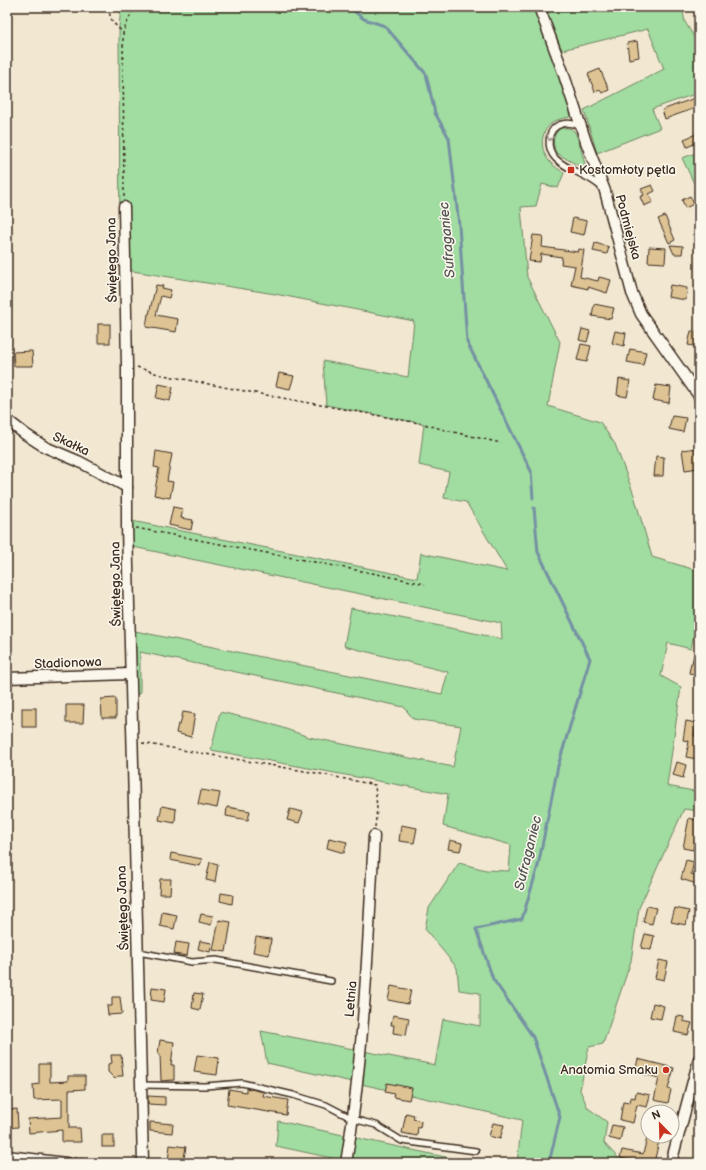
<svg xmlns="http://www.w3.org/2000/svg" width="706" height="1170" font-family="'Balsamiq Sans',sans-serif">
	<style>
		.green { fill: #a1dca1; stroke: #6e8360 }
		.lines { fill: none; stroke-linecap: round; stroke-linejoin: round }
		.stream { stroke: #7491a3; stroke-width: 3 }
		.building { fill: #dec494; stroke: #3b2a1e }
		.service-casing { stroke: #3b2a1e; stroke-width: 8 }
		.minor-casing { stroke: #3b2a1e; stroke-width: 13 }
		.path { stroke: #3b2a1e; stroke-width: 1.5; stroke-dasharray: 3 3; stroke-linecap: butt }
		.service { stroke: #fbf7ec; stroke-width: 5 }
		.minor { stroke: #fbf7ec; stroke-width: 10 }
		.oneway { stroke: #9b9085 }
		.poi-dot { fill: #c8321e; stroke: #fbf7ec; stroke-width: 1.5 }
		.labels { text-anchor: middle; dominant-baseline: central; stroke-width: 3; stroke-linejoin: round; paint-order: stroke }
		.poi-label { font-size: 13px; fill: #3b2a1e; stroke: #fbf7ec; text-anchor: start }
		.street-label { font-size: 13px; fill: #3b2a1e; stroke: #fbf7ec }
		.water-label { font-size: 14px; font-style: italic; fill: #535555; stroke: #fbf7ec }
	</style>
	<rect width="100%" height="100%" fill="#f2e8d2"/>
	<filter id="ink" filterUnits="userSpaceOnUse"><feTurbulence type="fractalNoise" baseFrequency=".025" numOctaves="2"/><feDisplacementMap in="SourceGraphic" scale="8" xChannelSelector="R" yChannelSelector="G"/><feConvolveMatrix kernelMatrix="1 2 1 2 8 2 1 2 1" color-interpolation-filters="sRGB"/></filter>
	<g filter="url(#ink)">
		<g class="green">
			<path d="M121,7H535L574,116C568,118 561,118 555,121C540,130 539,148 549,161C553,166 559,169 564,173L558,188L542,184L536,206L521,207L527,277L560,342L548,406L600,422L615,444L634,495L652,557L699,571V608L691,649L668,643L661,676L681,687L667,786L699,792V811L684,809L639,908L631,961L603,1044L589,1047L580,1090L588,1108L607,1122L604,1143L623,1163H517L522,1120L267,1063L261,1031L435,1065L443,1019L480,1026V993L459,990L457,968L425,929L429,908L459,863L486,870L509,871L511,845L443,826L448,794L211,750L220,712L268,723L309,737L453,767L461,726L413,719L404,707L140,652V694H136L135,631L442,694L448,672L344,646L351,608L455,629L502,639L501,623L133,547L132,521L417,578L421,553L507,571L466,502L444,498L449,472L419,465L424,424L326,405L323,361L408,377L414,321L275,294L120,269L119,27Z"/>
			<polygon points="544,7 682,7 685,22 699,45 699,104 695,94 652,109 660,128 597,153 584,110 664,69 648,29 562,50"/>
			<path d="M561,128C565,128 571,127 574,131C578,136 584,159 585,165L581,167L556,153C552,142 552,135 561,128Z"/>
			<polygon points="699,152 699,194 682,158"/>
			<polygon points="278,1121 473,1163 355,1163 276,1146"/>
		</g>
		<g class="lines">
			<g class="stream">
				<polyline points="349,7 364,19 385,26 426,74 435,113 449,138 459,225 467,342 531,471 533,498"/>
				<polyline points="534,508 538,552 590,659 558,766 538,866 522,919 476,929 493,979 533,1037 560,1117 549,1163"/>
			</g>
		</g>
		<g class="building">
			<polygon points="637,41 639,57 629,59 627,43"/>
			<polygon points="600,69 609,90 602,93 600,90 595,92 588,74"/>
			<polygon points="695,98 698,107 665,119 662,110"/>
			<polygon points="699,133 699,142 687,147 684,139"/>
			<polygon points="652,185 655,191 649,194 653,202 644,206 640,197 644,195 641,189"/>
			<polygon points="690,196 694,204 685,208 682,200"/>
			<polygon points="665,216 675,240 669,243 658,219"/>
			<polygon points="573,218 587,221 584,235 570,232"/>
			<polygon points="533,235 543,236 542,247 578,252 579,249 584,250 580,277 598,281 599,277 611,280 607,293 588,287 588,289 571,285 575,266 561,264 562,257 541,254 540,262 529,261"/>
			<polygon points="595,243 609,247 607,254 593,251"/>
			<polygon points="670,245 683,246 682,254 674,254"/>
			<polygon points="649,247 666,248 665,263 648,262"/>
			<polygon points="156,285 163,286 162,288 171,290 169,298 161,296 156,315 178,319 176,332 146,327 148,314 149,314"/>
			<polygon points="670,285 687,288 686,300 668,297"/>
			<polygon points="594,304 614,308 611,319 592,316"/>
			<rect x="98" y="324" width="12" height="19"/>
			<polygon points="582,329 590,331 587,342 579,340"/>
			<polygon points="615,331 626,333 624,346 612,343"/>
			<polygon points="691,331 699,332 699,347 688,345"/>
			<polygon points="581,344 591,346 587,362 577,360"/>
			<polygon points="630,349 646,352 643,365 627,362"/>
			<polygon points="32,351 33,366 14,366 13,352"/>
			<polygon points="279,373 294,376 290,389 276,386"/>
			<polygon points="619,379 630,381 627,397 617,395"/>
			<polygon points="159,384 173,387 170,401 156,398"/>
			<polygon points="656,385 671,387 669,403 653,400"/>
			<polygon points="672,416 686,418 683,432 669,429"/>
			<polygon points="697,448 699,468 685,470 682,450"/>
			<polygon points="156,451 172,454 167,481 173,482 170,498 154,495 159,468 154,467"/>
			<polygon points="656,456 664,457 663,476 654,476"/>
			<polygon points="173,507 183,509 181,518 193,520 191,530 169,525"/>
			<polygon points="696,647 699,648 699,675 689,673 691,663 692,663"/>
			<polygon points="116,698 116,718 102,718 101,699"/>
			<polygon points="66,705 84,705 83,723 66,723"/>
			<rect x="22" y="708" width="14" height="19"/>
			<polygon points="183,712 195,714 191,737 176,733 178,724 180,725"/>
			<polygon points="686,721 696,723 694,736 699,736 697,759 686,757 689,741 683,740"/>
			<polygon points="677,762 686,765 683,778 673,775"/>
			<polygon points="201,790 220,793 217,808 198,804"/>
			<polygon points="162,806 176,809 175,823 159,820"/>
			<polygon points="227,807 250,811 248,820 226,816"/>
			<polygon points="290,809 303,812 299,823 287,820"/>
			<polygon points="689,818 699,821 699,834 696,834 693,850 683,848"/>
			<polygon points="401,825 417,828 414,843 399,841"/>
			<polygon points="329,838 347,842 344,853 327,848"/>
			<polygon points="450,840 462,843 460,851 448,849"/>
			<polygon points="171,853 202,859 200,866 170,860"/>
			<polygon points="686,860 694,862 691,874 699,876 697,884 681,879"/>
			<polygon points="210,862 218,864 215,882 206,880"/>
			<polygon points="160,879 171,879 170,894 159,894"/>
			<polygon points="221,893 233,895 232,904 220,901"/>
			<polygon points="647,906 656,908 652,924 643,922"/>
			<polygon points="675,908 689,911 686,925 671,922"/>
			<polygon points="162,912 177,915 174,929 160,926"/>
			<polygon points="201,914 213,916 211,925 199,922"/>
			<polygon points="219,920 231,922 226,952 213,950"/>
			<polygon points="645,934 654,936 651,950 641,948"/>
			<polygon points="256,937 271,939 269,955 253,952"/>
			<polygon points="200,941 212,943 210,952 198,949"/>
			<polygon points="176,942 189,944 187,956 174,954"/>
			<polygon points="659,960 668,962 664,980 655,978"/>
			<polygon points="391,986 411,990 408,1004 388,1000"/>
			<polygon points="152,987 166,989 164,1002 151,1000"/>
			<polygon points="194,993 203,994 200,1010 192,1008"/>
			<polygon points="112,997 120,997 122,1014 108,1015 107,1006 112,1006"/>
			<polygon points="653,1003 664,1006 661,1019 650,1017"/>
			<polygon points="393,1015 409,1018 406,1035 393,1033 394,1025 391,1025"/>
			<polygon points="677,1016 684,1017 683,1021 692,1023 688,1035 674,1032"/>
			<polygon points="160,1040 174,1042 171,1065 174,1065 174,1080 161,1081 160,1054 158,1054"/>
			<polygon points="111,1055 121,1055 123,1076 118,1076 115,1079 108,1072 108,1064 112,1063"/>
			<polygon points="197,1055 219,1058 217,1075 194,1072"/>
			<polygon points="638,1059 674,1068 668,1089 671,1090 668,1103 654,1100 659,1078 635,1072"/>
			<polygon points="39,1064 50,1064 50,1082 68,1081 68,1076 85,1076 85,1089 69,1090 69,1128 80,1128 81,1142 62,1142 62,1130 29,1133 28,1119 62,1117 62,1099 34,1100 33,1085 39,1084"/>
			<polygon points="387,1083 412,1088 409,1100 393,1097 394,1094 385,1092"/>
			<polygon points="246,1088 264,1092 263,1096 288,1100 286,1115 227,1105 229,1089 246,1092"/>
			<polygon points="636,1092 650,1095 647,1107 637,1105 633,1123 620,1120 623,1102 630,1103 631,1097 635,1098"/>
			<polygon points="148,1096 165,1097 165,1105 148,1104"/>
			<polygon points="17,1109 18,1127 7,1128 7,1110"/>
			<polygon points="406,1113 414,1115 413,1119 421,1121 420,1128 418,1127 417,1136 402,1133"/>
			<polygon points="150,1122 173,1124 172,1133 150,1131"/>
			<polygon points="493,1123 504,1125 500,1139 489,1136"/>
			<polygon points="612,1125 623,1127 620,1141 609,1138"/>
			<rect x="102" y="1135" width="12" height="12"/>
			<polygon points="647,1138 659,1141 654,1163 646,1163 620,1158 622,1150 643,1154"/>
			<polygon points="170,1145 186,1147 183,1163 168,1161"/>
		</g>
		<g class="lines">
			<defs>
				<g id="service">
					<path d="M580,126C574,124 569,122 562,124C546,128 546,149 556,159C569,171 588,175 601,187"/>
					<polyline points="138,952 192,962 216,960 331,981"/>
					<polyline points="140,1085 205,1086 242,1083 293,1095 326,1105 353,1119 376,1125 402,1141 476,1151"/>
				</g>
				<g id="minor">
					<polyline points="539,7 562,69 586,142 605,191 632,293 641,314 699,396"/>
					<polyline points="124,207 127,365 127,526 143,1163"/>
					<polyline points="7,420 25,434 45,447 78,461 127,487"/>
					<polyline points="7,678 130,674"/>
					<polyline points="7,1156 66,1163"/>
					<path d="M346,1163C364,1056 368,944 374,836"/>
					<polyline points="671,1163 699,1059"/>
				</g>
			</defs>
			<use href="#service" class="service-casing"/>
			<use href="#minor" class="minor-casing"/>
			<g class="path">
				<path d="M109,7C109,19 114,25 123,32"/>
				<polyline points="124,197 123,32 134,7"/>
				<polyline points="137,367 158,374 239,390 424,424 445,430 501,443"/>
				<polyline points="136,528 377,574 425,584"/>
				<polyline points="142,743 316,773 375,785 377,809 375,827"/>
				<polyline points="74,1158 118,1163"/>
			</g>
			<use href="#service" class="service"/>
			<use href="#minor" class="minor"/>
		</g>
		<defs><path id="oneway-chevron" d="M-2-3.5L2.5 0L-2 3.5" fill="none" stroke-width="1.6" stroke-linecap="round" stroke-linejoin="round"/></defs>
		<use class="oneway" href="#oneway-chevron" transform="translate(550 138) rotate(102)"/>
	</g>
	<g class="poi-dot">
		<rect x="567" y="166" width="8" height="8" rx="2"/>
		<circle cx="666" cy="1070" r="4"/>
	</g>
	<g class="labels">
		<g class="poi-label">
			<text x="579" y="170">Kostomłoty pętla</text>
			<text x="658" y="1070" text-anchor="end">Anatomia Smaku</text>
		</g>
		<g class="street-label">
			<text transform="translate(628 227) rotate(75)">Podmiejska</text>
			<text transform="translate(112 260) rotate(-91)">Świętego Jana</text>
			<text transform="translate(71 444) rotate(25)">Skałka</text>
			<text transform="translate(116 584) rotate(-91)">Świętego Jana</text>
			<text transform="translate(68 663) rotate(-2)">Stadionowa</text>
			<text transform="translate(123 908) rotate(-92)">Świętego Jana</text>
			<text transform="translate(351 999) rotate(-85)">Letnia</text>
		</g>
		<g class="water-label">
			<text transform="translate(447 240) rotate(-95)">Sufraganiec</text>
			<text transform="translate(528 853) rotate(-76)">Sufraganiec</text>
		</g>
	</g>
	<rect width="706" height="1170" fill="none" stroke="#fbf7ec" stroke-width="24"/>
	<rect x="12" y="12" width="682" height="1146" fill="none" stroke="#3b2a1e" stroke-width="1.5" filter="url(#ink)"/>
	<g transform="translate(660 1124) rotate(337)"><circle r="19" fill="#fbf7ec" stroke="#aea59a"/>
	<path d="M0-3L7 15L0 10L-7 15Z" fill="#c8321e"/>
	<text y="-6" font-size="11" font-weight="bold" text-anchor="middle" fill="#3b2a1e">N</text>
	</g>
</svg>
